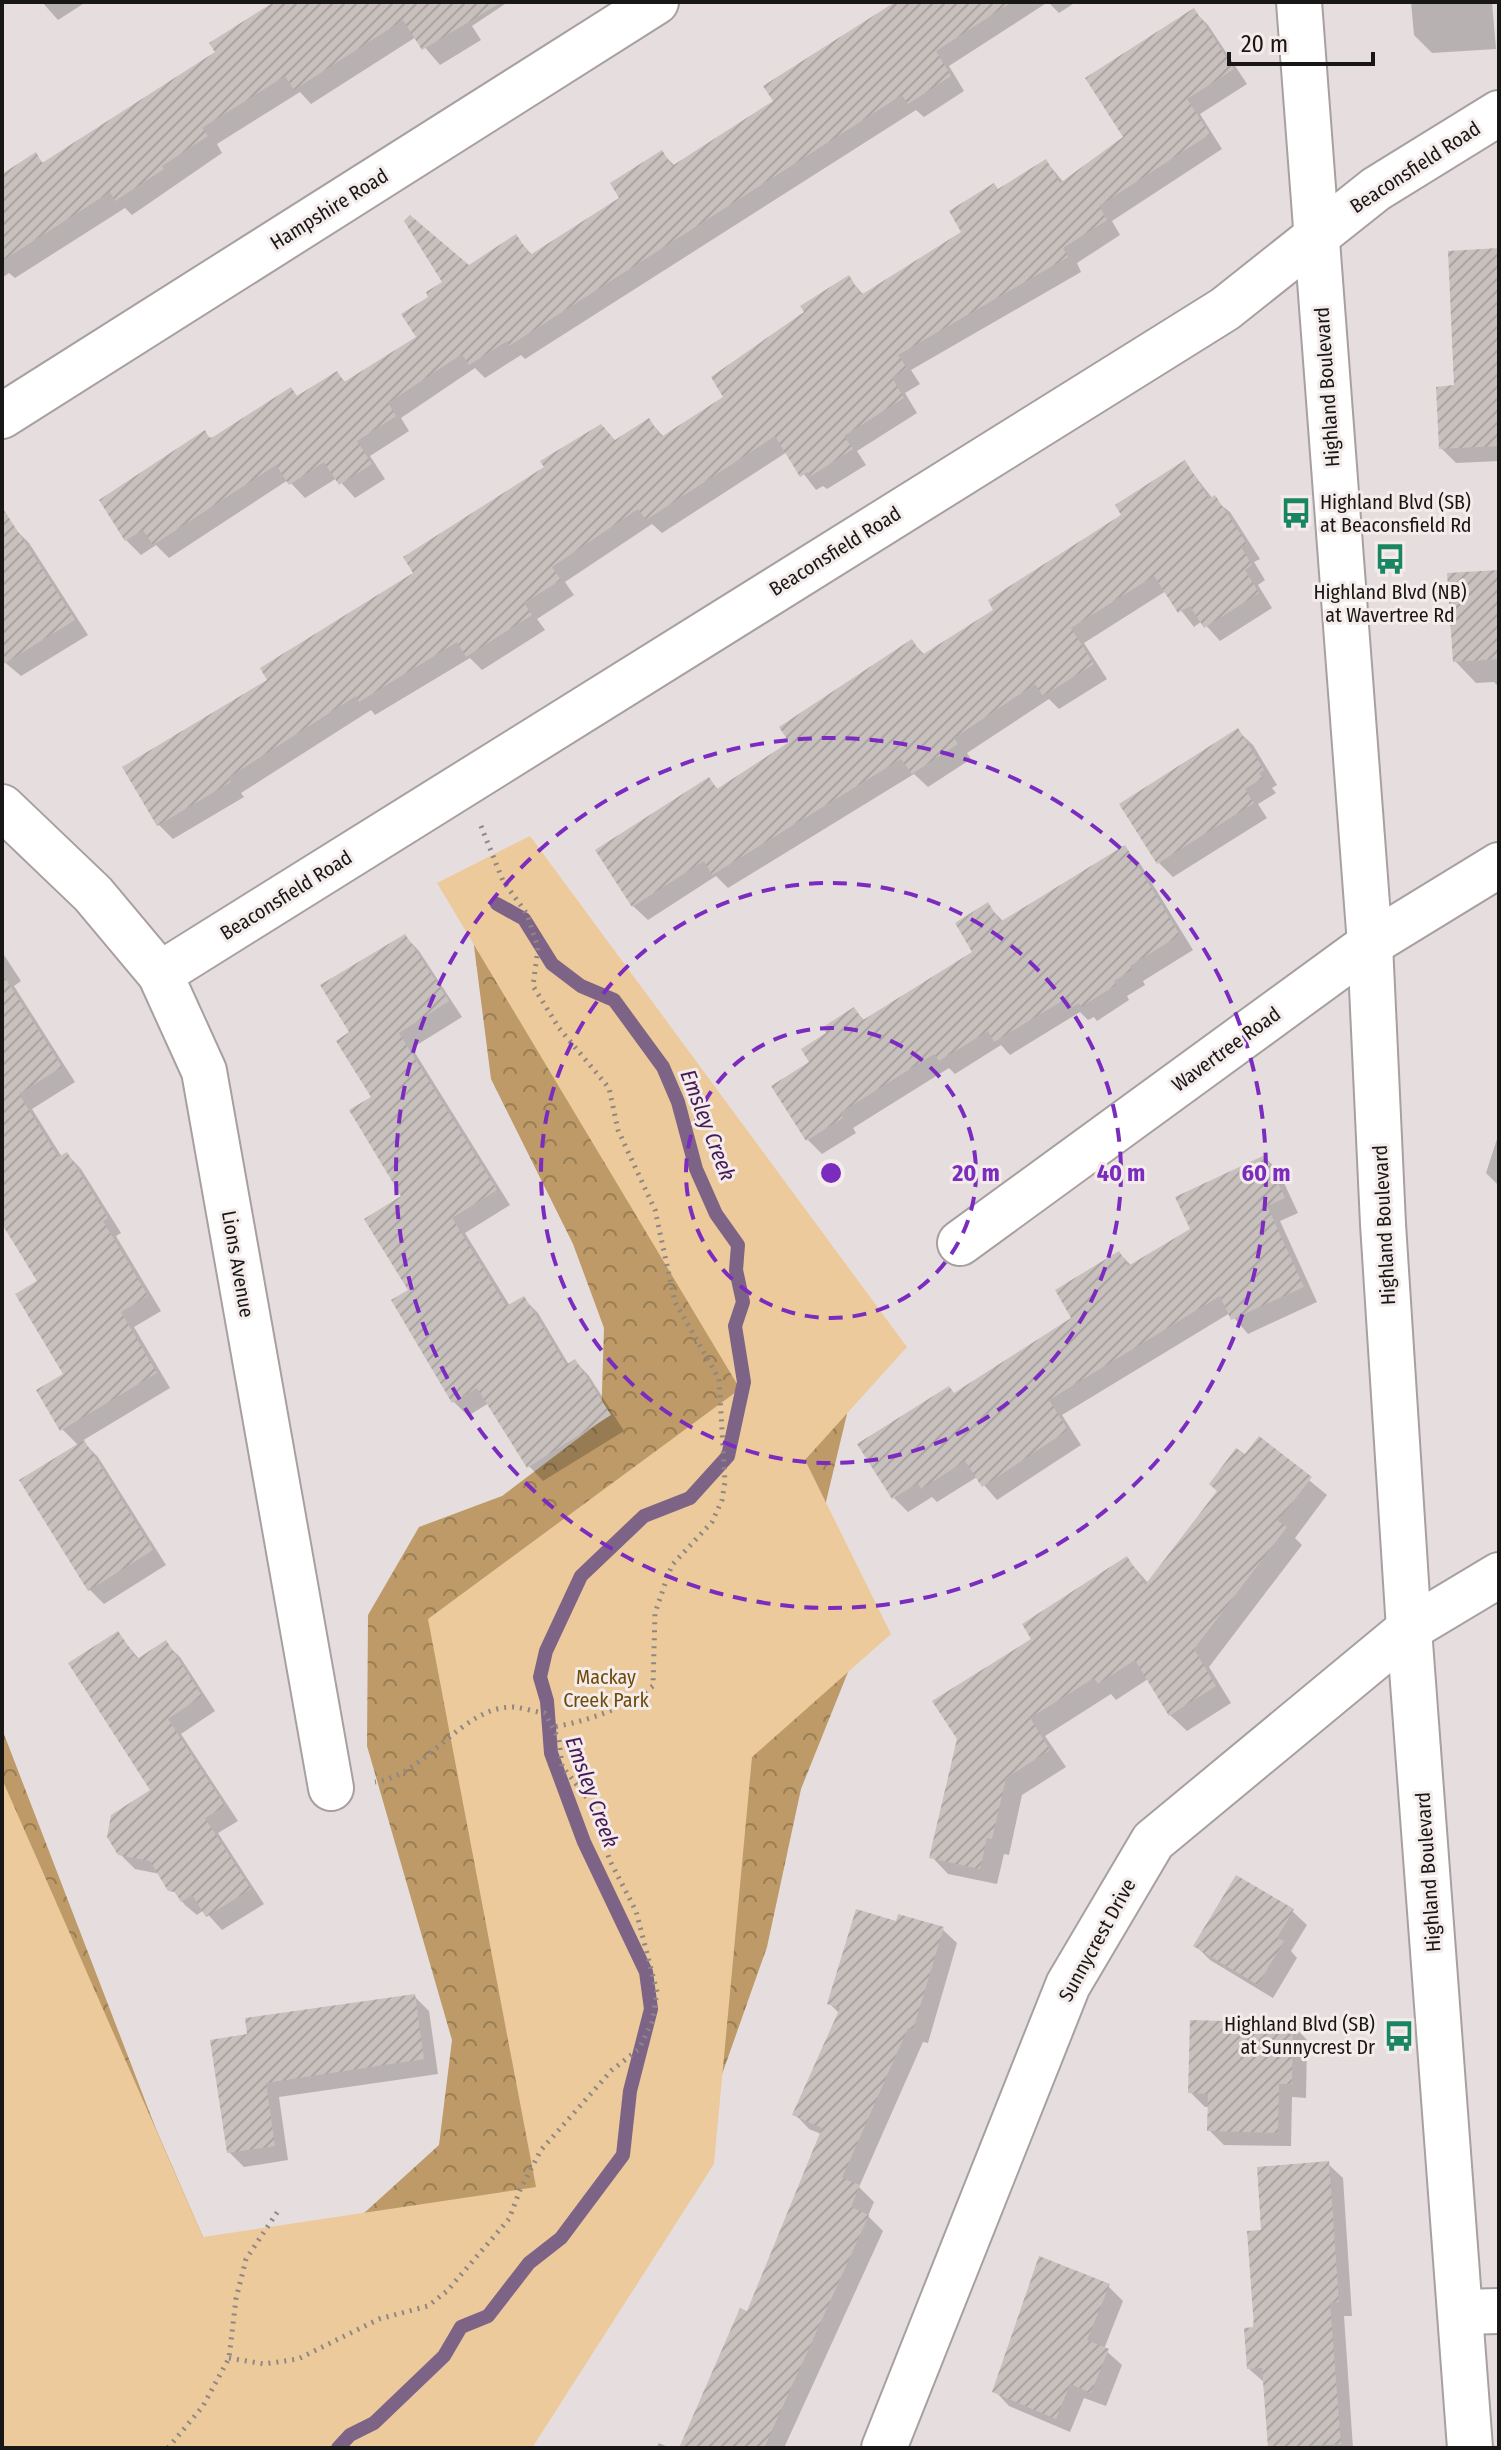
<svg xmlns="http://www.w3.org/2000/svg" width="1501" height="2450" font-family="'Fira Sans Condensed',sans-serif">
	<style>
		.forest { fill: url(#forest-crowns) }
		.park { fill: #ecca9b }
		.shadow { fill: #0003 }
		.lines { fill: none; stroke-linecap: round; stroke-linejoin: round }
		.stream { stroke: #7d6486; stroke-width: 14 }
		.building { fill: url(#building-hatch) }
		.street-casing { stroke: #a8a0a0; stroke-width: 48 }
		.secondary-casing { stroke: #a8a0a0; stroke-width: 48 }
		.path { stroke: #8d8787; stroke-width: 5; stroke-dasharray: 2 6; stroke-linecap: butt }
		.street { stroke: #fff; stroke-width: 44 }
		.secondary { stroke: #fff; stroke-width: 44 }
		.ring { fill: none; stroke: #7b2cbf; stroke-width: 4; stroke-dasharray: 14 10 }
		.labels { text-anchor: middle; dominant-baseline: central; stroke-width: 6; stroke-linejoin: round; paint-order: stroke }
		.street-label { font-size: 20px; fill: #191616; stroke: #f4ebeb }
		.poi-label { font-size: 20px; fill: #191616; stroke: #f4ebeb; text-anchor: start }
		.park-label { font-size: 20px; fill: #6f4b0b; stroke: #f4ebeb }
		.water-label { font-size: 22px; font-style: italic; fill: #471b56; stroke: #f4ebeb }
		.centre { fill: #7b2cbf; stroke: #f4ebeb; stroke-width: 4 }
		.ring-label { font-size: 24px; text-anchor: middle; font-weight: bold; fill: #7b2cbf; stroke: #f4ebeb; stroke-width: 6; stroke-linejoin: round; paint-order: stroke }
	</style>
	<defs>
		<pattern id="forest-crowns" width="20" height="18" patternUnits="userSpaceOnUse" patternTransform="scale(2)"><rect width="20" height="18" fill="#bd9a67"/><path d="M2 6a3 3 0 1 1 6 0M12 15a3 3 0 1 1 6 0" fill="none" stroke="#997d54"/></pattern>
		<pattern id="building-hatch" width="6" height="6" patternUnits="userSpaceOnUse" patternTransform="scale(2)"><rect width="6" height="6" fill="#c7c0bd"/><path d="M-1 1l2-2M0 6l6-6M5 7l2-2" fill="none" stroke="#aaa4a2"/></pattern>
	</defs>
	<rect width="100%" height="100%" fill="#e6dede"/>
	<polygon class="forest" points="480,892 847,1414 819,1531 848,1672 801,1789 767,1947 661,2247 2,2448 2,1729 156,2129 203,2237 298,2243 363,2214 439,2145 452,2040 367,1746 368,1615 419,1527 502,1496 601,1421 604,1328 573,1244 491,1079 474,946"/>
	<polygon class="park" points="530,836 907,1347 805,1460 891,1634 752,1757 714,2164 532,2448 2,2448 2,1779 203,2237 536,2187 428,1619 740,1389 437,883"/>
	<g class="shadow">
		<polygon points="42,2 86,2 58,20"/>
		<polygon points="278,2 508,2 472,26 481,40 440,65 416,37 311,104 300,92 217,144 222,153 132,215 125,208 15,278 9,273 2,278 2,176 35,155 44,164 218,53"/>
		<polygon points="898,2 1076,2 1059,13 1048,2 949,66 964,91 924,117 916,110 525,359 521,355 485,378 475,368 401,418 409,431 370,456 385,479 355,498 337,478 305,498 288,480 169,558 156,545 141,555 126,540 204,432 212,440 298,398 337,373 346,383 418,338 430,298 468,267 516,237 533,256 622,199 662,153 675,166 776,102"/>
		<polygon points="1411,2 1492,2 1496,49 1432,53 1414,35"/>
		<polygon points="1193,10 1208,25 1247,84 1200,114 1222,149 1112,221 1120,235 1077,263 1081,272 911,370 920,384 905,393 917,413 857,451 866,465 827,489 823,486 816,490 787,452 662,533 652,524 565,582 574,595 537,619 545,630 482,670 470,658 375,715 371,710 241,793 244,797 173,839 159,825 125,768 270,681 416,574 648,420 664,437 726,397 807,313 848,278 864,295 964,232 999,190 1046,161 1064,183 1126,137"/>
		<polygon points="1499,250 1499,461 1456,463 1441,448"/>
		<polygon points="1185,463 1213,499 1230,512 1260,559 1254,562 1265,580 1258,585 1272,608 1220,641 1202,621 1194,627 1166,591 1084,643 1107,679 1059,709 1049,699 967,753 971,759 928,787 914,774 728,888 716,876 648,920 633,906 709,780 719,790 792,743 912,642 926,656 996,610 1124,515"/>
		<polygon points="15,529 29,543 88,635 21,676 2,660 2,537"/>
		<polygon points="1499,572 1499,687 1494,682 1476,683 1455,661"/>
		<polygon points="1238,731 1253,745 1277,785 1272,788 1276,793 1258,804 1267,818 1173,877 1159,863"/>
		<polygon points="1124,848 1139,862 1193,950 1143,981 1145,985 1127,996 1129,1000 1097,1021 1094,1017 1088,1020 1080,1012 1010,1055 1001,1045 955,1074 949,1068 853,1128 856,1133 822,1154 808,1140 812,1063 829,1033 854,1010 865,1021 975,952 987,905 1004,922"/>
		<polygon points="405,936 419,951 462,1017 412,1048 510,1205 465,1233 510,1306 523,1298 538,1313 569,1365 575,1361 589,1376 624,1431 543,1481 529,1466 489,1403 468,1416 453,1401 411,1290 404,1196 352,1033"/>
		<polygon points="2,952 21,981 14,986 75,1082 32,1109 62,1157 67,1154 81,1169 121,1233 116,1236 161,1311 134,1327 170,1388 82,1441 98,1457 166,1565 104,1604 90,1590 78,1445 62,1429 66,1374 40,1282 2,1221"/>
		<polygon points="1499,1133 1499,1186 1486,1173"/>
		<polygon points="1265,1157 1279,1172 1298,1213 1280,1221 1317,1302 1248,1334 1230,1313 1062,1415 1081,1445 997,1500 977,1477 937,1502 932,1497 908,1512 894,1498 955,1395 1074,1318 1119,1253 1132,1266 1192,1230"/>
		<polygon points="1259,1439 1327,1495 1295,1538 1302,1545 1209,1667 1231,1703 1187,1731 1170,1715 1148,1679 1116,1700 1111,1694 1045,1736 1066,1767 1022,1795 1009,1855 1004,1854 997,1884 948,1874 932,1857 1034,1640 1127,1559 1149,1584"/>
		<polygon points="118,1634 140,1660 165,1643 180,1657 215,1711 181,1734 238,1821 218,1833 264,1904 222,1930 204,1910 197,1915 185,1905 160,1874 135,1869 120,1854 153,1790"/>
		<polygon points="1292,1911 1307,1925 1291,1951 1297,1958 1273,1998 1210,1960 1196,1946"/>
		<polygon points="898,1924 942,1929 957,1943 928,2043 923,2042 859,2187 874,2202 868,2216 883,2231 784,2448 681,2448 748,2314 821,2134 809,2129 795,2114 840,2014 829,2003"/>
		<polygon points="414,1996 429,2011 438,2074 279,2097 288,2160 244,2167 229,2152 213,2042"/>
		<polygon points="1293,2025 1307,2040 1306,2098 1292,2097 1291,2146 1224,2145 1209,2130 1210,2107 1205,2107 1190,2092"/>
		<polygon points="1328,2164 1343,2178 1352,2316 1344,2316 1353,2448 1270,2448 1265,2383 1249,2369 1263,2231"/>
		<polygon points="1108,2286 1123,2301 1104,2349 1122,2365 1106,2406 1084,2398 1070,2432 1009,2406 995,2391"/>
		<polygon points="659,2443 670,2448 656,2448"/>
	</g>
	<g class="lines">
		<polyline class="stream" points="338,2448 350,2435 374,2423 444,2356 461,2327 488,2316 529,2263 561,2238 623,2155 630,2091 651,2009 646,1972 584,1842 551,1753 547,1701 540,1677 546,1651 581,1576 644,1516 690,1498 728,1456 744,1382 735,1326 743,1302 736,1270 738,1245 716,1214 696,1169 678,1102 663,1067 614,1000 581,986 552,964 524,919 497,904"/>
	</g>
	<g class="building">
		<polygon points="274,2 502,2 422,50 403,20 294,90 285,76 202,128 208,136 162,166 164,169 115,201 110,192 2,261 2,174 36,152 42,163 215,52 209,43"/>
		<polygon points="895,2 1012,2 936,51 951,76 908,104 902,95 509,346 507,341 469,365 462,354 388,403 396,416 357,441 372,464 339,485 324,462 289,485 276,465 153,545 143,530 125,541 99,500 205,430 209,438 213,437 291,387 297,396 337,371 344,382 416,337 401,314 428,297 426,292 442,282 404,221 410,215 469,265 516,234 530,255 619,198 610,183 662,150 672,166 773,101 763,86"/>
		<polygon points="1194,8 1234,69 1187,99 1210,134 1099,206 1107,220 1063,248 1068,257 898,355 907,368 892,378 904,398 844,436 853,449 811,476 808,472 800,477 775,436 646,520 638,509 552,567 561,580 524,603 532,615 466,657 457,642 359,702 356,696 228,778 231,782 157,826 122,767 267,680 260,668 413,573 403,557 544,467 540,461 601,424 615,440 649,418 661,437 723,397 711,377 804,312 800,306 849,275 861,295 961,232 949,211 994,183 998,189 1046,159 1060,183 1123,137 1085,78"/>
		<polygon points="1499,248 1499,446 1439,449 1436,387 1454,385 1448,251"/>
		<polygon points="1185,460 1209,499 1215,495 1247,544 1241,547 1252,565 1245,570 1259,593 1204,628 1190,606 1178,613 1154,576 1071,628 1094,664 1043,696 1035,684 954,738 958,744 912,774 901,759 712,875 704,861 632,907 595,850 709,777 717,789 789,742 779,727 912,639 922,655 993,610 988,600 1121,515 1115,505"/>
		<polygon points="2,507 75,620 2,665"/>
		<polygon points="1499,570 1499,659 1453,662 1447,573"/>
		<polygon points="1238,728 1264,770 1259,773 1263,778 1245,789 1254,803 1157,864 1119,804"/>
		<polygon points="1125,845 1180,935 1130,966 1132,970 1114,981 1116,985 1081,1007 1079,1003 1072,1007 1067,998 994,1042 988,1031 939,1061 934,1054 840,1113 843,1118 806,1141 771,1086 809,1062 801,1049 826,1033 823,1027 854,1007 863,1020 972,952 955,923 988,902 1000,922"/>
		<polygon points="405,934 449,1001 399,1033 497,1190 452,1218 506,1306 524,1296 566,1365 575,1359 611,1415 527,1468 477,1388 452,1403 391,1300 408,1290 364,1219 401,1196 349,1110 371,1097 336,1041 349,1032 320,985"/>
		<polygon points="2,973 62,1067 19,1094 58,1157 67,1152 108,1218 103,1221 148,1296 121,1312 157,1373 60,1431 36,1390 63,1374 15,1294 37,1281 2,1224"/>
		<polygon points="1265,1155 1285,1198 1267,1206 1304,1287 1231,1320 1220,1296 1049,1400 1068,1430 982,1487 965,1461 921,1489 918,1483 892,1499 857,1444 949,1386 954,1393 1071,1318 1055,1290 1119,1251 1128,1266 1190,1229 1175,1197"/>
		<polygon points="1259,1436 1312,1477 1278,1521 1287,1527 1194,1649 1216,1686 1169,1716 1135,1660 1098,1684 1094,1678 1030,1718 1050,1750 1006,1778 992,1839 987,1838 980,1869 929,1858 957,1739 932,1701 1031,1639 1022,1624 1127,1556 1145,1585 1217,1491 1209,1484 1236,1448 1245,1454"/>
		<polygon points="84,1440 153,1550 88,1591 19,1480"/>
		<polygon points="118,1631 137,1659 166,1640 202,1696 168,1719 225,1806 205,1818 251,1889 206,1917 192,1895 181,1902 175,1892 168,1891 150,1861 118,1855 107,1837 111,1815 150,1790 68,1663"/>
		<polygon points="1236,1875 1294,1909 1277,1938 1284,1941 1258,1985 1193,1946"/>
		<polygon points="856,1909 896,1921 898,1914 944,1927 913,2030 908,2028 842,2178 860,2185 851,2207 869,2215 764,2448 679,2448 740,2308 747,2311 822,2128 792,2115 840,2008 827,2004"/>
		<polygon points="415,1994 424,2059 266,2083 275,2146 227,2153 210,2040 247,2034 245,2018"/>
		<polygon points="1190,2020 1293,2023 1292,2084 1279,2084 1278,2133 1207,2131 1208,2094 1188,2093"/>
		<polygon points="1329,2161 1339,2302 1330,2303 1341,2444 1268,2448 1262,2368 1247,2369 1244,2328 1254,2327 1247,2231 1261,2230 1257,2167"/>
		<polygon points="1039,2256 1110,2284 1087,2340 1109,2349 1091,2393 1070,2384 1056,2419 992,2392"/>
	</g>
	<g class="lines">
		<defs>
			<g id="street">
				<polyline points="2,416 656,2"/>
				<polyline points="2,807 93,894 160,974 204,1071 331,1788"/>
				<polyline points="160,974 1225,309 1376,189 1499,113"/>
				<polyline points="960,1243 1370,944 1499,865"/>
				<polyline points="1462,2312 1499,2311"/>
				<polyline points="884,2448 1068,1985 1153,1841 1409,1629 1499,1575"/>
			</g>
			<polyline id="secondary" points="1299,2 1370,944 1383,1224 1409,1629 1470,2448"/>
		</defs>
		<use href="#street" class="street-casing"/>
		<use href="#secondary" class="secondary-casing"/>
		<g class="path">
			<path d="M481,826L503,881L527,914L538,948L533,986L559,1028L609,1088L618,1130L655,1210L675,1302L719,1379L725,1482L722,1500L712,1522L672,1565L667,1578L655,1613L653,1686C624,1708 589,1721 553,1727"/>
			<path d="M229,2358L264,2364L298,2359L379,2319L428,2306L447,2291L509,2219L520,2190L541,2150L612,2070L639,2049L652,2022L657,1992L636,1911L610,1861L591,1803L562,1766L559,1740L545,1713C535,1712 524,1708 514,1707C461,1706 427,1775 375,1782"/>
			<polyline points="168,2448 203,2406 229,2358 236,2299 246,2259 280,2208"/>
		</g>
		<use href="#street" class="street"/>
		<use href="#secondary" class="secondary"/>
	</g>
	<g class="ring">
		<circle cx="831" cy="1173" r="145"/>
		<circle cx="831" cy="1173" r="290"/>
		<circle cx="831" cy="1173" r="435"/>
	</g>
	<defs>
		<symbol id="bus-bare" viewBox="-9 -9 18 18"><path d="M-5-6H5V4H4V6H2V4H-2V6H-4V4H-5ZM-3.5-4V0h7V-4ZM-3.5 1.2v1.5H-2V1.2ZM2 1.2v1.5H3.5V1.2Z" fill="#1a8562" stroke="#f4ebeb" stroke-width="2.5" paint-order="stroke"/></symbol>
	</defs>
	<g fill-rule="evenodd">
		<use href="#bus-bare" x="1274" y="491" width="44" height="44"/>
		<use href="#bus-bare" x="1368" y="537" width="44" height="44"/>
		<use href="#bus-bare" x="1377" y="2014" width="44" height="44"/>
	</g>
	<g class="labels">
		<g class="street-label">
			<text transform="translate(1415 167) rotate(-33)">Beaconsfield Road</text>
			<text transform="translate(329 209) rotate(-32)">Hampshire Road</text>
			<text transform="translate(1327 387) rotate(-94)">Highland Boulevard</text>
			<text transform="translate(835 551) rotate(-32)">Beaconsfield Road</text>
			<text transform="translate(286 895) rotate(-32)">Beaconsfield Road</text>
			<text transform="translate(1226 1049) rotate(-36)">Wavertree Road</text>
			<text transform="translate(1384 1225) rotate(-93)">Highland Boulevard</text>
			<text transform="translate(238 1264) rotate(80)">Lions Avenue</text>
			<text transform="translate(1428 1872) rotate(-94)">Highland Boulevard</text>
			<text transform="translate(1097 1940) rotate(-61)">Sunnycrest Drive</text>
		</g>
		<g class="poi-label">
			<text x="1320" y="502">Highland Blvd (SB)<tspan x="1320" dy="23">at Beaconsfield Rd</tspan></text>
			<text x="1390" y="592" text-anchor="middle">Highland Blvd (NB)<tspan x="1390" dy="23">at Wavertree Rd</tspan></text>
			<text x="1375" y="2024" text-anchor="end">Highland Blvd (SB)<tspan x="1375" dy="23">at Sunnycrest Dr</tspan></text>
		</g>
		<g class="park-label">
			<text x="606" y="1677">Mackay<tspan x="606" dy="23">Creek Park</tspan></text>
		</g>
		<g class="water-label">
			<text transform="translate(708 1125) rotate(69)">Emsley Creek</text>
			<text transform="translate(592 1792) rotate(70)">Emsley Creek</text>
		</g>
	</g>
	<circle cx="831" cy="1173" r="12" class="centre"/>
	<g class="ring-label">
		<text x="976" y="1181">20 m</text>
		<text x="1121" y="1181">40 m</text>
		<text x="1266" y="1181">60 m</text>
	</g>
	<rect width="1501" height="2450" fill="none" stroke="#191616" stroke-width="8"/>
	<path d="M1229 52v12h144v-12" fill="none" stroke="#191616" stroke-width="4"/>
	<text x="1241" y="52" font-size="24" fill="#191616" stroke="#f4ebeb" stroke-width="6" paint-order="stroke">20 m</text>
</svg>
